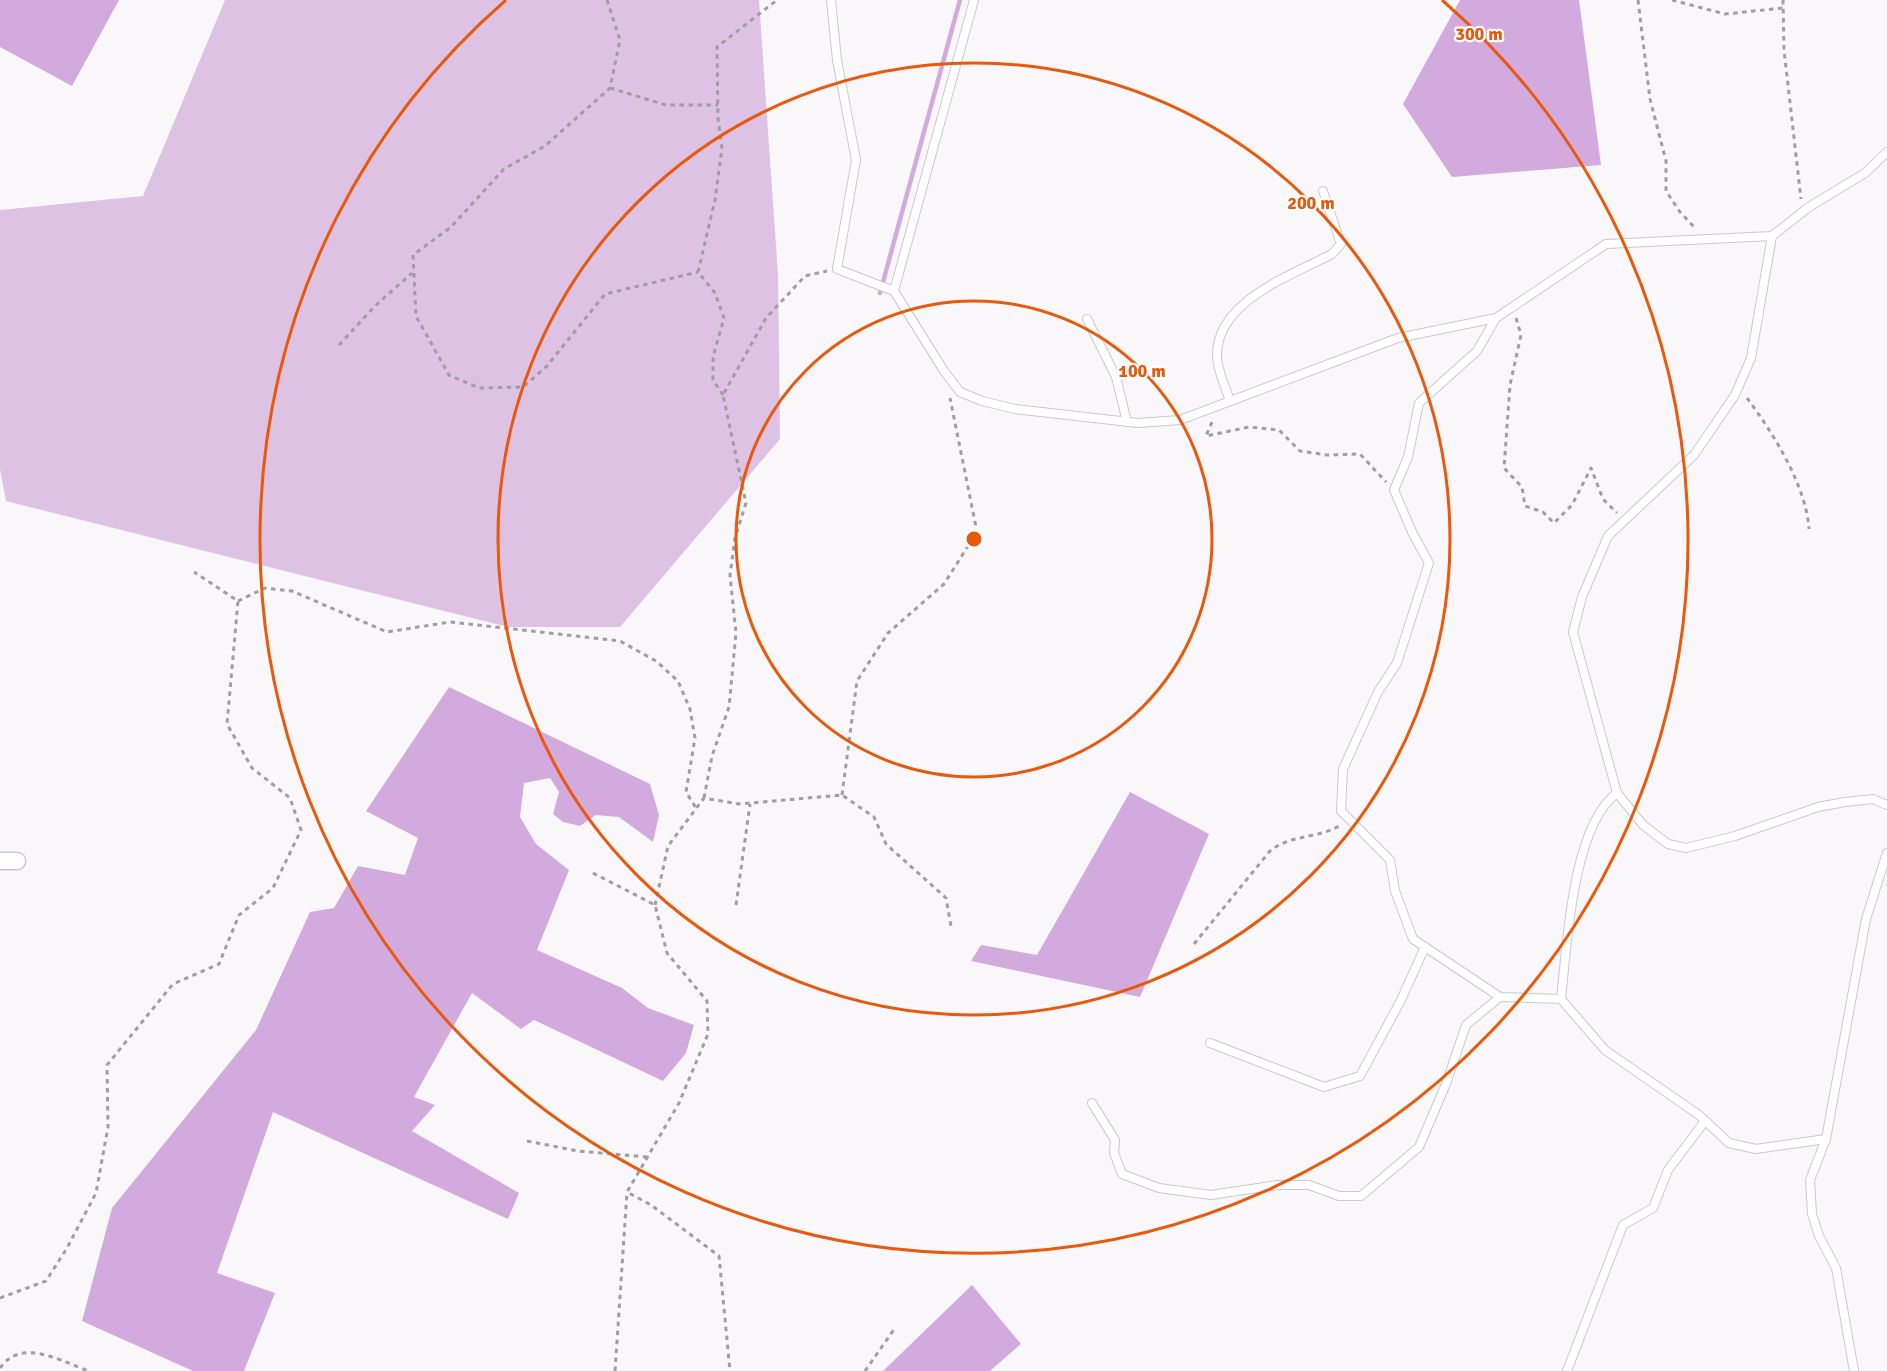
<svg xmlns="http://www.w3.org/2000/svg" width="1887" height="1371" font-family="Signika,sans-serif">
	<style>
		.green { fill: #ddc2e4 }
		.water { fill: #d3aade }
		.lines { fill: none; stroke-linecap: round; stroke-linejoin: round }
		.stream { stroke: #d3aade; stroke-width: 4.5 }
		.lane-casing { stroke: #cac8cb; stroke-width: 10 }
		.street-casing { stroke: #cac8cb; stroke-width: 19 }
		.path { stroke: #a09ea1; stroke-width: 3; stroke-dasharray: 4.5 4.5; stroke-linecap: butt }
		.lane { stroke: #fff; stroke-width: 8 }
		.street { stroke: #fff; stroke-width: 16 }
		.ring { fill: none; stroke: #e8590c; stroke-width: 3 }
		.centre { fill: #e8590c; stroke: #fff; stroke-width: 3 }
		.ring-label { font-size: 18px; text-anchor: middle; font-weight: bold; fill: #e8590c; stroke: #fff; stroke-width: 4.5; stroke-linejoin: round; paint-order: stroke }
	</style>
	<rect width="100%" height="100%" fill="#f9f7fa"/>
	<polygon class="green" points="225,0 759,0 778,275 780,439 620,627 508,627 6,501 0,469 0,210 143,196"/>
	<g class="water">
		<polygon points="0,0 119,0 72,86 0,47"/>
		<polygon points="1460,0 1579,0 1601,165 1452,177 1403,104"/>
		<polygon points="449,687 650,784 659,815 653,842 619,817 596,815 580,826 563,822 553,814 559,792 550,778 524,783 520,817 536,844 569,870 537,950 622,988 648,1008 694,1025 686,1053 663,1081 534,1020 521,1029 472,993 414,1097 435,1105 412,1131 519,1193 508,1219 273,1112 217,1273 275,1293 244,1371 193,1371 82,1321 112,1208 256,1030 310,912 334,908 358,866 405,875 418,838 366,811"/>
		<polygon points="1130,792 1209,834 1140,997 971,961 981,945 1037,955"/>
		<polygon points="972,1285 1021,1344 990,1371 883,1371"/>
	</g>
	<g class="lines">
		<polyline class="stream" points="880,293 960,0"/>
		<defs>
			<g id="lane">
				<polyline points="831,0 837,60 856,160 837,269 894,291 944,371 960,392 982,401 1015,409 1138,423 1180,420 1398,338 1496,318 1606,244 1772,236 1809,207 1865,173 1887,152"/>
				<polyline points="1772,236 1751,358 1735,395 1694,455 1608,536 1582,597 1573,632 1617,793 1643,825 1668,844 1686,848 1735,836 1818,807 1845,802 1873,799 1887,805"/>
				<polyline points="894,291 974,0"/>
				<polyline points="1496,318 1477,351 1419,403 1408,457 1394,490 1413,534 1429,563 1397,663 1378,692 1343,769 1341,811 1390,860 1395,891 1413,939 1500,997 1561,999 1605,1050 1699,1115 1729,1143 1756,1149 1826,1139"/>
				<polyline points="1087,319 1116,377 1127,422"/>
				<path d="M1230,401C1226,388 1217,370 1217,356C1216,301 1292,275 1332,254L1341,244L1323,191"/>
				<path d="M1561,999C1567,946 1572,826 1617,793"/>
				<polyline points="1210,1043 1324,1087 1360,1076 1401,1000 1425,947"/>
				<polyline points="1092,1103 1115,1140 1114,1153 1122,1174 1159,1188 1211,1195 1277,1185 1309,1185 1339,1196 1361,1196 1419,1147 1446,1084 1466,1025 1500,997"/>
				<polyline points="1567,1371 1623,1225 1653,1208 1668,1170 1705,1121"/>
				<polyline points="1854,1371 1836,1268 1819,1236 1812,1214 1810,1180 1826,1139 1866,919 1887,853"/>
			</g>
			<polyline id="street" points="0,861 17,861"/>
		</defs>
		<use href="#lane" class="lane-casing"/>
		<use href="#street" class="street-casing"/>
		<g class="path">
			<polyline points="607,0 620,40 610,88 545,146 504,169 451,227 413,255 416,316 449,375 479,388 523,387 546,367 605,294 698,272"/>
			<polyline points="1638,0 1650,99 1666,161 1666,191 1680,212 1696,229"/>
			<polyline points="1672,0 1725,14 1783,8"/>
			<polyline points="1783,0 1784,50 1801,199"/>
			<polyline points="610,88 666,105 718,105"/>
			<polyline points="1516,318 1521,335 1510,385 1504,468 1522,487 1525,506 1543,512 1554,523 1572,505 1591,468 1603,499 1617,513"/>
			<polyline points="339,345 375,306 412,273"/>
			<polyline points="723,395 713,380 713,357 724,318 715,293 698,272 715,200 722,148 718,118 717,47 777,0"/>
			<path d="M1747,398C1773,433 1806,485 1809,529"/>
			<polyline points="1212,422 1206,436 1249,427 1279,430 1300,451 1327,455 1360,454 1386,482"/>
			<polyline points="238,601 265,588 292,591 387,632 450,622 620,641 656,661 678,681 690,709 695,738 686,792 696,808"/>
			<polyline points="842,795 857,681 888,633 944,584 977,532 950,398"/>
			<polyline points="704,798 712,756 729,707 736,633 730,575 735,538 746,503 723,395 766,318 805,276 827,271"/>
			<polyline points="593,873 655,905 667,953 707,1001 708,1034 679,1103 627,1192 651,1205 719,1256 730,1371"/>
			<polyline points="655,905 668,846 704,798 739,804 842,795 874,817 886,844 946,898 951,926"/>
			<polyline points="736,905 750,804"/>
			<path d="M1194,944L1270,851C1291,834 1318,839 1341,825"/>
			<polyline points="527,1141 578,1151 647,1157"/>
			<polyline points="0,1298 46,1281 67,1248 96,1193 108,1127 107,1065 173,984 219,964 239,915 273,888 301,830 290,798 252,768 227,724 238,601 194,572"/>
			<path d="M0,1368C22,1337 60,1361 89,1371"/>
			<polyline points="615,1371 627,1192"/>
			<polyline points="865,1371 895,1328"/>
		</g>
		<use href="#lane" class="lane"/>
		<use href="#street" class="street"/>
	</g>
	<g class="ring">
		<circle cx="974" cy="539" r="238"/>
		<circle cx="974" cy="539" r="476"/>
		<path d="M1442 0A714 714 0 1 1 506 0"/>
	</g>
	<circle cx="974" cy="539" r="9" class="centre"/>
	<g class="ring-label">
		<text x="1479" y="40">300 m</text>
		<text x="1311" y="209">200 m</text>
		<text x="1142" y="377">100 m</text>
	</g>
</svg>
